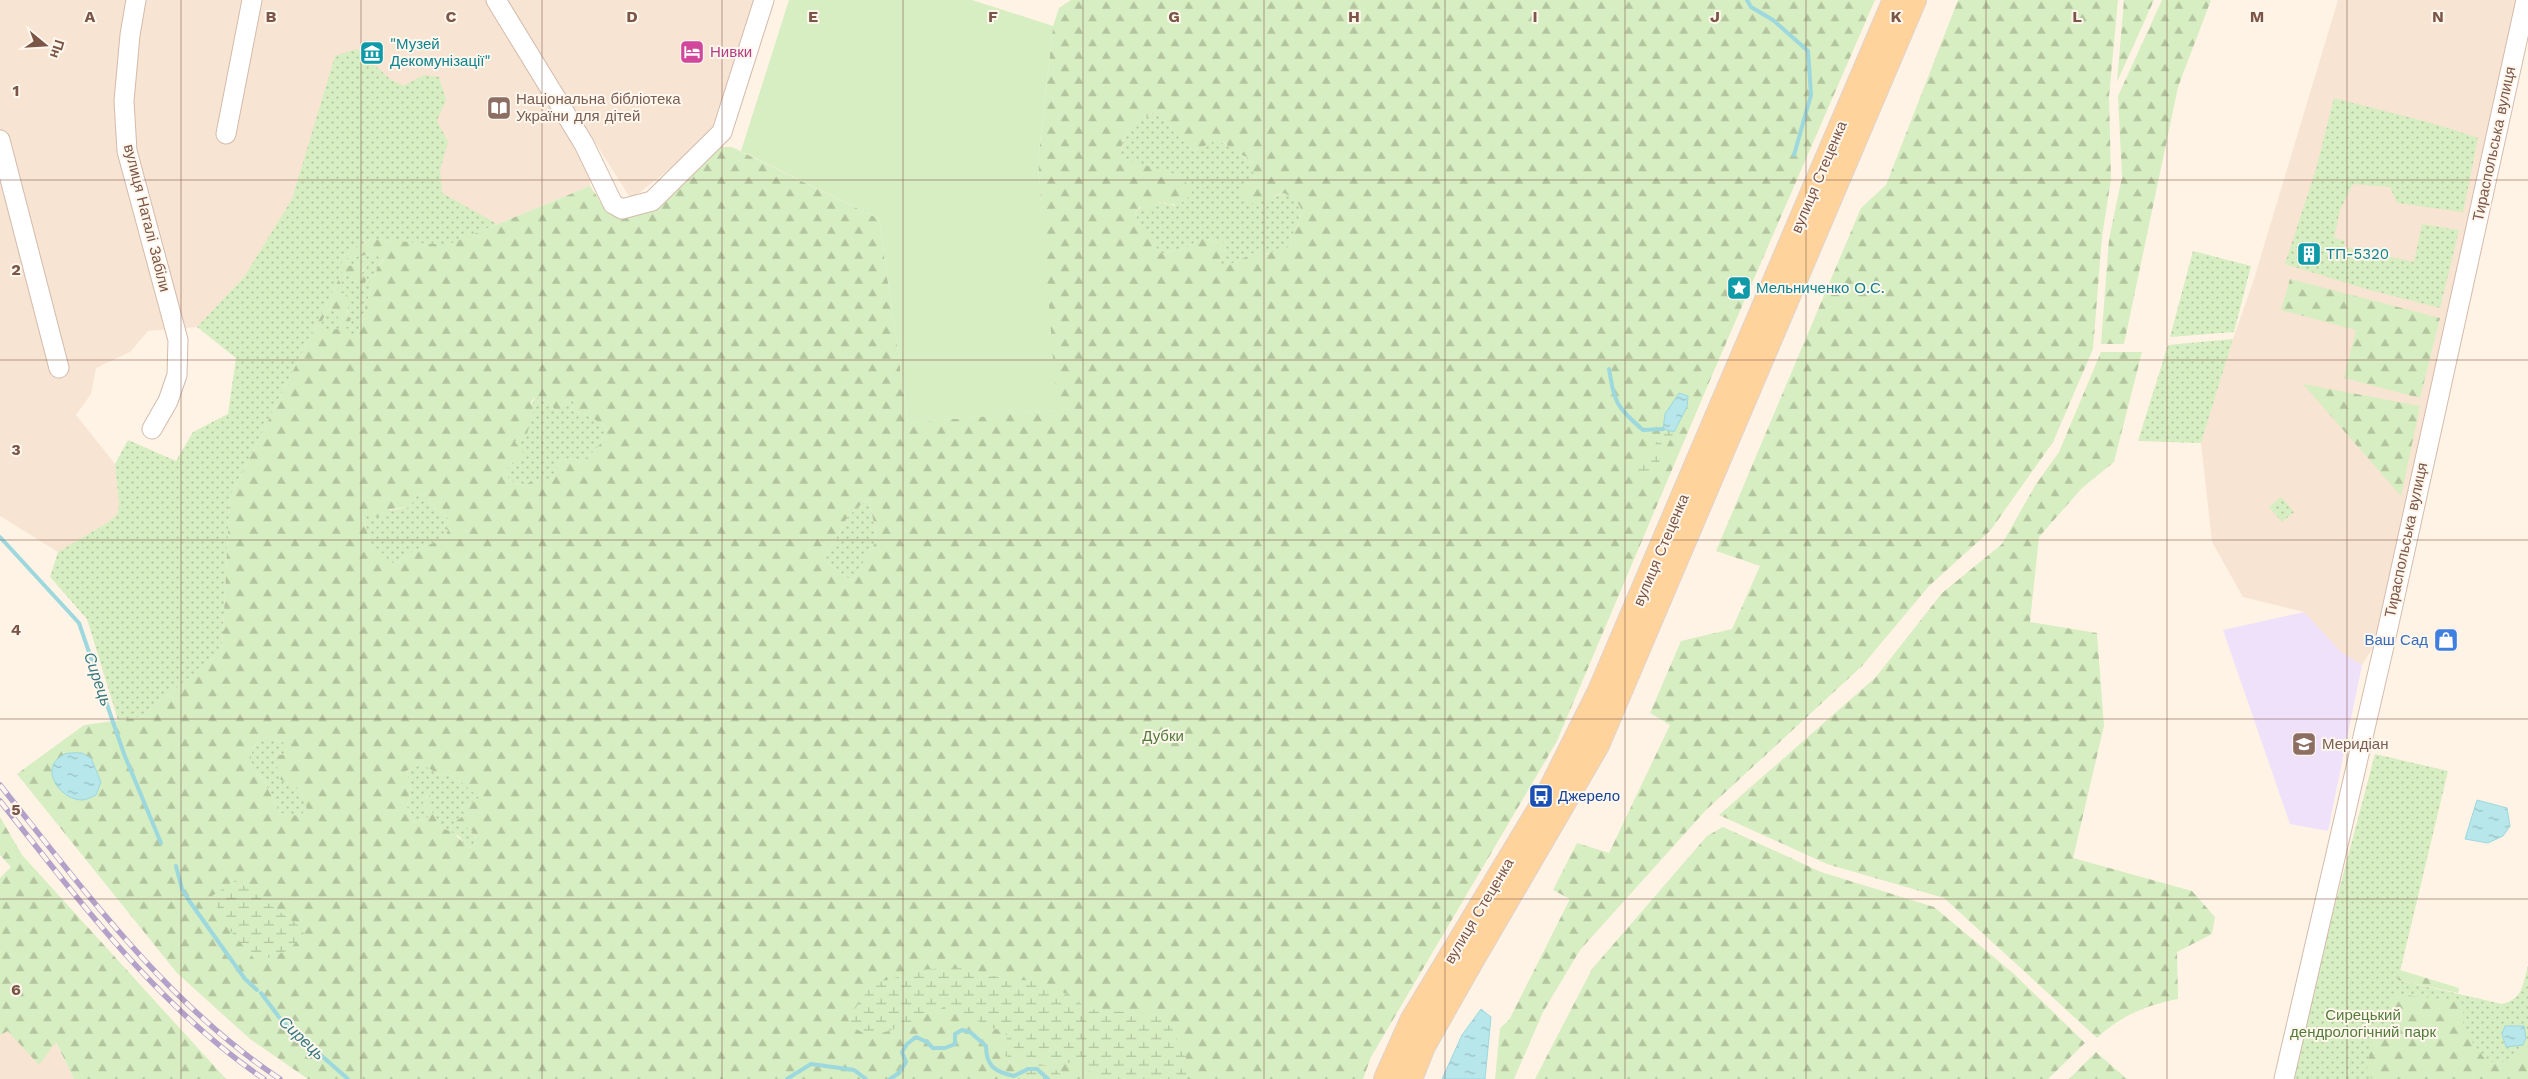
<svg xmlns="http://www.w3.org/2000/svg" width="2528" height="1079" font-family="'Work Sans',sans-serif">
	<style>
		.residential { fill: #f7e4d2 }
		.education { fill: #f0e1fb }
		.green { fill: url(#green-dots) }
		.forest { fill: url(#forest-firs); fill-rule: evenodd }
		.wetland { fill: url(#wetland-marsh) }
		.pitch { fill: #d6eec1 }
		.water { fill: url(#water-ripples); stroke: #9cd8de }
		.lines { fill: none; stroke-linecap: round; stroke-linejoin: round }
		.stream { stroke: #9cd8de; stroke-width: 4 }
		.minor-casing { stroke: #d4bbac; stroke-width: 21 }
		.major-casing { stroke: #ddd3cf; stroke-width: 26 }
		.minor { stroke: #fff; stroke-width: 19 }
		.major { stroke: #ffd39b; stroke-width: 24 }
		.rail-casing { stroke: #b4a1ca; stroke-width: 5.5 }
		.rail { stroke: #fff7ed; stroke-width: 4; stroke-dasharray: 11; stroke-linecap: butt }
		.grid { fill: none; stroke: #7b5647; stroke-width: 1; stroke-opacity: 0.55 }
		.labels { text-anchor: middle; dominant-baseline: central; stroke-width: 4; stroke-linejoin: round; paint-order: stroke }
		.culture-label { font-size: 15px; fill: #0d838f; stroke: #fff7ed; text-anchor: start }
		.hotel-label { font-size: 15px; fill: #b23c85; stroke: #fff7ed; text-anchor: start }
		.education-label { font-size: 15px; fill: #785e54; stroke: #fff7ed; text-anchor: start }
		.street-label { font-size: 15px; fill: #7b5647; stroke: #fff7ed }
		.shop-label { font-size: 15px; fill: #366cbe; stroke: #fff7ed; text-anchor: end }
		.park-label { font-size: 15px; fill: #527b3b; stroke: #fff7ed }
		.transit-label { font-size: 15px; fill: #164399; stroke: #fff7ed; text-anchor: start }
		.water-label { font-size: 16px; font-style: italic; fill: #387a82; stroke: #fff7ed }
		.grid-label { font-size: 16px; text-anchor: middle; font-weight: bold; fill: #7b5647; stroke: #fff7ed; stroke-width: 4; stroke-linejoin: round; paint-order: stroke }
	</style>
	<defs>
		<pattern id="green-dots" width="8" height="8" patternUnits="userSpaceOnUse" patternTransform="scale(1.25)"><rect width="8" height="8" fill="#d6eec1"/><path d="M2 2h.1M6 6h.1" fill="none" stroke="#b3c49f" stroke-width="1.8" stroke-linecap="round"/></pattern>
		<pattern id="forest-firs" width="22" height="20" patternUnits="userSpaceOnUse" patternTransform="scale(1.25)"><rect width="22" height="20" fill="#d6eec1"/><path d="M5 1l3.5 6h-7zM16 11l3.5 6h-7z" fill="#b3c49f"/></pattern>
		<pattern id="wetland-marsh" width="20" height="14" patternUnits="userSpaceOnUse" patternTransform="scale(1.25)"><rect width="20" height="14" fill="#d6eec1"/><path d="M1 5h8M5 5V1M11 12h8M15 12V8" fill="none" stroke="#b3c49f"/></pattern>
		<pattern id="water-ripples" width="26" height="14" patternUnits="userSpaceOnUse" patternTransform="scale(1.25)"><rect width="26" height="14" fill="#b7e7eb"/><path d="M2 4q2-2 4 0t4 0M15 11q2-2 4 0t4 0" fill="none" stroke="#9abec0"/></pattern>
	</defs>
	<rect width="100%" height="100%" fill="#fff3e5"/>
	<g class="residential">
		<polygon points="0,0 490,0 587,163 590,186 497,224 395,206 336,56 292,199 244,277 197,327 148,331 130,352 96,368 91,394 76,415 115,464 119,504 117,515 107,523 58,552 0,516"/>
		<polygon points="505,0 756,0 717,129 702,144 631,199"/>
		<polygon points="2338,0 2520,0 2380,637 2362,665 2341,652 2304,612 2243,597 2212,542 2201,443 2233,339 2254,279"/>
		<polygon points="8,1031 55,1041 74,1079 0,1079 0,1035"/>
	</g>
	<polygon class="education" points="2304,612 2341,652 2362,665 2328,831 2290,824 2223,630"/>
	<g class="green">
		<polygon points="357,49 390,79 403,86 424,75 439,77 446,100 437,121 448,142 440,170 442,193 497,224 447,246 371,239 342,257 342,273 230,497 222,650 142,717 118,720 87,619 50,577 58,552 107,523 117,515 119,504 115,464 128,440 176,461 193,432 228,414 236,358 197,327 244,277 292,199 335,56"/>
		<path d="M2334,98C2382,111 2431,121 2478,138L2463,212L2397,203L2390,187L2353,184L2340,210L2334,238L2345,241L2344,247L2414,262L2422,224L2459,230L2440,308L2363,288L2285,264L2316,169Z"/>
		<path d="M1155,112L1193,151C1199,149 1208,142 1215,141C1224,139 1236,156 1249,158L1256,176L1246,187L1260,201L1284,193C1309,206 1302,215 1292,236C1290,240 1292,243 1289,247L1271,255L1260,250L1227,266H1222L1220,259L1226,248L1218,242L1202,238L1188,247L1162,254C1150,244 1156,234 1139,225L1135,213C1146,200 1162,202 1176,206L1121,155C1122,129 1134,122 1155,112Z"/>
		<polygon points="2193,251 2251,266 2234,332 2170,337"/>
		<polygon points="373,254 384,258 377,268 375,277 370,276 371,288 357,336 316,332 329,308 336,310 348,327 351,318 346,316 348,311 335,294 346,274 360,283 361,274 370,261 348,266 346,258"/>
		<polygon points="2233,339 2201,443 2138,441 2168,345"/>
		<path d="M535,397L548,402L557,412H560L562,404L570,397L574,401L571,410L588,415L606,427C603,445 595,451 581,462L570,458L560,461L550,482L525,486L508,481L507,469L512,463L515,442L520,436Z"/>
		<polygon points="425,493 430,504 449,519 443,528 448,530 445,538 414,551 394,564 372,550 364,519 367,514 410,507 416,496"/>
		<polygon points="2281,497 2294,512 2282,522 2269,507"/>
		<polygon points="869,498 877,540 852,581 824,560 848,516"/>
		<path d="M270,739L286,743V754L274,756L298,788L308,808L300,817L280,813L262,777L254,774C250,761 249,754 257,742Z"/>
		<path d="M2375,754L2448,771L2398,980L2502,1004C2524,998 2522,986 2528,966V1079H2289Z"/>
		<polygon points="421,763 436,773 456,777 480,798 462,808 476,839 472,848 465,845 459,836 442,829 429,807 429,795 422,799 429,817 415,823 407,807 411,786 406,771"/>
	</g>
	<g class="forest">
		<path d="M1071,0H1875L1713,373L1557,741L1371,1057L1363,1079H1066L1054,1068L1024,1069L1018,1079H308L250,1039L177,973L17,774L84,725L142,717L222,650L230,497L342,273V257L371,239L447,245L590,186L602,204L620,213L720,147H732L879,219L908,423L1056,410L1038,162L1053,26L1059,8ZM1155,112L1193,151L1215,141L1225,143L1234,152L1249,158L1251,162L1249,168L1256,176L1246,187H1239L1241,200C1257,209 1268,196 1284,193C1309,206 1302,215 1292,236C1290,240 1292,243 1289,247L1267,254L1263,250H1260L1227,266H1222L1220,259L1226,248L1222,239L1218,242L1202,238L1188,247L1162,254C1149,243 1158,235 1139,224L1135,213L1140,207L1151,213L1160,202C1176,206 1182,206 1192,193L1182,176L1127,160L1121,155C1122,129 1134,122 1155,112ZM373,254L384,259L377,268L375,277L370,276L368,283L371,288L357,336L337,329L316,332L329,308L336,310L340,327H348L351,318L346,316L350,299L345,293H336L346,274L360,283H365L367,276L361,273L371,260L348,266L346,258ZM535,397L548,402L557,412H561L562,404L570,397L574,401L571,410L588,415L606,427C603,445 595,451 581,462L570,458L560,461L550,482L531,481L525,486L508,481L507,469L512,463L518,462L525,455L515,442L520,436L527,434L534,411L531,402ZM425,493L430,504L449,519L443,528L448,530L445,538L414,551L394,564L380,551L372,550L364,519L367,515C377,517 384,519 390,509L410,507L416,496ZM869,498L877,540L852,581L824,560L848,516ZM270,739L286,743V754L274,756L281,780L298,788L307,808L300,816L280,813L262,777L254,774C250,761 249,754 257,742ZM421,763L436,773L456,777L479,798L462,808L465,815L456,821L472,831L476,838L472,848C459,843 457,830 442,829L429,807L430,795L422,799L429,817L415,823L407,807L411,786L406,771Z"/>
		<polygon points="1958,0 2118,0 2109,96 2111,179 2102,237 2093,349 2053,442 1990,531 1929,586 1862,666 1706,810 1580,950 1543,1012 1514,1079 1495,1079 1500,1028 1509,1020 1570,899 1553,890 1577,843 1609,853 1670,725 1650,713 1681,641 1732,629 1760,566 1716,551 1861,208 1886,185"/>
		<polygon points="2124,0 2154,0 2117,82"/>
		<polygon points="2162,0 2211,0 2178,87 2124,344 2101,344 2109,239 2122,177 2118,96"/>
		<polygon points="2290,279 2440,318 2420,398 2344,378 2356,330 2281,310"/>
		<path d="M2101,352H2142L2114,462L2082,488L2039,537L2030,622L2097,633L2104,726L2073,858L2192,891L2215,917L2212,934L2177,952L2178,999C2149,1004 2118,1017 2097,1038L1944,898L1827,864L1719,815L1876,677L1942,593L2002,544L2036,484L2059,452Z"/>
		<polygon points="2303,384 2420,406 2401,496"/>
		<polygon points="0,817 22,855 226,1079 74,1079 56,1042 39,1065 8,1031 0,1035 0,878 11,867 0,855"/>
		<polygon points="1723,827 1821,872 1934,907 2014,974 2085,1043 2048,1079 1535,1079 1592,969 1707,836"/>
		<polygon points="2400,970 2459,988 2458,993 2398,980"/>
		<path d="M2396,994L2450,1000L2463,1005V1029L2487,1062H2510L2528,1046V1079H2374L2369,1077L2367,1069L2372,1038C2388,1036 2396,1032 2399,1016L2387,1001Z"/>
		<polygon points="2096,1052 2127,1079 2069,1079"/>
	</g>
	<g class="wetland">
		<polygon points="1663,429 1674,432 1651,478 1636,478 1644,457 1652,451"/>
		<polygon points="236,880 306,931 289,950 257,962 227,927 212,896"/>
		<path d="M966,968L1001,978L1033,981L1070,995L1087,1009L1153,1014L1172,1028L1187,1061L1186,1079H1106L1075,1064L1035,1058L1019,1060L1005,1056L1007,1035L947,1006C928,1013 895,1031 877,1034C864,1036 853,1029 848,1019L872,984L928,969Z"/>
		<polygon points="1033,1062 1054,1068 1066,1079 1018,1079 1024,1069"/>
	</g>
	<polygon class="pitch" points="789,0 972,0 1053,26 1038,162 1057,410 908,423 879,219 741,151"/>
	<g class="water">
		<polygon points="1679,393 1688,396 1687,407 1674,432 1663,429 1665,414"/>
		<path d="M82,753L91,758L101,782L96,795C92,797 86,800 82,800C60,800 38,768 63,755C68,752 76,753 82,753Z"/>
		<polygon points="2477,800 2507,808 2510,826 2503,836 2488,843 2465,839"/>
		<polygon points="1481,1009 1491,1017 1485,1079 1442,1079 1462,1035"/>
		<polygon points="2505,1026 2524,1026 2526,1038 2523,1045 2506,1047 2502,1034"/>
	</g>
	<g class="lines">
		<g class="stream">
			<polyline points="1747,0 1751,7 1773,20 1808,51 1811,95 1794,155"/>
			<path d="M1609,369C1615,404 1616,406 1643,430L1663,429"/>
			<polyline points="0,537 79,623 124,754 161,843"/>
			<polyline points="176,866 182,889 190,902 245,979 257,990"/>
			<polyline points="261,993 282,1021 348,1079"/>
			<polyline points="787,1079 811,1064 854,1070 866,1079"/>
			<path d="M890,1079L899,1073L906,1062L902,1052L907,1044L916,1037L927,1042L933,1048H945L955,1044V1034L962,1030L970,1032L986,1046C986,1066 995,1072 1014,1076L1028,1069H1037L1048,1079"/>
		</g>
		<defs>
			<g id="minor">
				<polyline points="136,0 130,35 124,101 127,151 178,340 177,375 168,401 152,429"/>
				<polyline points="496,0 584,144 613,204 622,209 652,201 722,132 764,0"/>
				<polyline points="226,134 252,0"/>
				<polyline points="0,140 59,368"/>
				<polyline points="2284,1079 2384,646 2526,0"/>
			</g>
			<g id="major">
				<polyline points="1386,1079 1412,1021 1546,799 1600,691 1895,0"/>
				<polyline points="1410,1079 1423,1046 1470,963 1597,745 1914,0"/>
			</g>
		</defs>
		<use href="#minor" class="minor-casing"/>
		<use href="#major" class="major-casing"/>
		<use href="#minor" class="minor"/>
		<use href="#major" class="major"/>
		<defs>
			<g id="rail">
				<path d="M0,785C84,890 167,1004 280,1079"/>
				<path d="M0,801C79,900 158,1007 264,1079"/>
			</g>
		</defs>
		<use href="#rail" class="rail-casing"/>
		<use href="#rail" class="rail"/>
	</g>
	<path class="grid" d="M181,0V1079M361,0V1079M542,0V1079M722,0V1079M903,0V1079M1083,0V1079M1264,0V1079M1445,0V1079M1625,0V1079M1806,0V1079M1986,0V1079M2167,0V1079M2347,0V1079M0,180H2528M0,360H2528M0,540H2528M0,719H2528M0,899H2528"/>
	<defs>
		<symbol id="hotel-square" viewBox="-11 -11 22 22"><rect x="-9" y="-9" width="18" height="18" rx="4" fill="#d1479c" stroke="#fff7ed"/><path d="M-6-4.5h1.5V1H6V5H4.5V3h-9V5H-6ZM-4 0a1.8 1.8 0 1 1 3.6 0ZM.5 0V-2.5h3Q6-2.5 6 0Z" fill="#fff"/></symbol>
		<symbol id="museum-square" viewBox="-11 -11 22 22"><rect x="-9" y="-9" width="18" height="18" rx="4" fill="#0f9aa8" stroke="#fff7ed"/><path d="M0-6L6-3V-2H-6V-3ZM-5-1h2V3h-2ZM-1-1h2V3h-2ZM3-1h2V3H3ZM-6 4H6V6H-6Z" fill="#fff"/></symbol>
		<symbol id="library-square" viewBox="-11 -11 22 22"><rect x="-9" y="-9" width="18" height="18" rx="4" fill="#8d6e63" stroke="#fff7ed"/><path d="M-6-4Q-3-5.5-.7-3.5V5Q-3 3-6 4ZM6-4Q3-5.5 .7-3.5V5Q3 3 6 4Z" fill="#fff"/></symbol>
		<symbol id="building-square" viewBox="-11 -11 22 22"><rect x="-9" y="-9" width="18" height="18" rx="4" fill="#0f9aa8" stroke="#fff7ed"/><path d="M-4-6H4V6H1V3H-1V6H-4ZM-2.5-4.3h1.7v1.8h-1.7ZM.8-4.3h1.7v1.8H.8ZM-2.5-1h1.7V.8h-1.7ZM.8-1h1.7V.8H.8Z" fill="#fff"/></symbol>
		<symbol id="sight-square" viewBox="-11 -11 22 22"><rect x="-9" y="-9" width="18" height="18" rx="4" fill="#0f9aa8" stroke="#fff7ed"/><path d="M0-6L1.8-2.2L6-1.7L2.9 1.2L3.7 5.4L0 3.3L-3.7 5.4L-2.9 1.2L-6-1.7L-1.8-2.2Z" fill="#fff"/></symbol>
		<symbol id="shop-square" viewBox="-11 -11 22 22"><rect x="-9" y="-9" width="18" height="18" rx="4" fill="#3f7fe0" stroke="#fff7ed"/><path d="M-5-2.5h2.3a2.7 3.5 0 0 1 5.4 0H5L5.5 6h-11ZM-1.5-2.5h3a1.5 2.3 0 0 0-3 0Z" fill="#fff"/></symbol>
		<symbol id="school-square" viewBox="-11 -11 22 22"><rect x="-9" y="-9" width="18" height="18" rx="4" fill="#8d6e63" stroke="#fff7ed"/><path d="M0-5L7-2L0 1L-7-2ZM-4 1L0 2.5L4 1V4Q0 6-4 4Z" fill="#fff"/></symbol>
		<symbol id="bus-square" viewBox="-11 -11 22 22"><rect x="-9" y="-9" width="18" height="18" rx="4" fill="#1a4fb4" stroke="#fff7ed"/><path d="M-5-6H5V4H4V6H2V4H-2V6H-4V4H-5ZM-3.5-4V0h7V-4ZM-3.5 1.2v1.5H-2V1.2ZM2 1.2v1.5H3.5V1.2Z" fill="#fff"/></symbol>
	</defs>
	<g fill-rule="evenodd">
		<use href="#hotel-square" x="678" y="38" width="28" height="28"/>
		<use href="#museum-square" x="358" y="39" width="28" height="28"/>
		<use href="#library-square" x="485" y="94" width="28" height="28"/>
		<use href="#building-square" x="2295" y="240" width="28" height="28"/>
		<use href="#sight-square" x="1725" y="274" width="28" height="28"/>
		<use href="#shop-square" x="2432" y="626" width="28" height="28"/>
		<use href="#school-square" x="2290" y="730" width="28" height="28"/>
		<use href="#bus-square" x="1527" y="782" width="28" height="28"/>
	</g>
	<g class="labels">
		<g class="culture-label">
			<text x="390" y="44">"Музей<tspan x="390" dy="17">Декомунізації"</tspan></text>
			<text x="2326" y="254">ТП-5320</text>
			<text x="1756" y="288">Мельниченко О.С.</text>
		</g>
		<g class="hotel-label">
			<text x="710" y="52">Нивки</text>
		</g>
		<g class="education-label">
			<text x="516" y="99">Національна бібліотека<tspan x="516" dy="17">України для дітей</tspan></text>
			<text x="2322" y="744">Меридіан</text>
		</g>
		<g class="street-label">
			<text transform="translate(2494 144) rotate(-78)">Тираспольська вулиця</text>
			<text transform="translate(1819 177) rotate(-67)">вулиця Стеценка</text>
			<text transform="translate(147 218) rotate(76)">вулиця Наталі Забіли</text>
			<text transform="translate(2406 540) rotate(-78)">Тираспольська вулиця</text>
			<text transform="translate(1661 550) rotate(-67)">вулиця Стеценка</text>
			<text transform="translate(1479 911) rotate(-59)">вулиця Стеценка</text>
		</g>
		<g class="shop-label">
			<text x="2428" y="640">Ваш Сад</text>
		</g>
		<g class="park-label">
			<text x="1163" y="736">Дубки</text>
			<text x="2363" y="1015">Сирецький<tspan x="2363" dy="17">дендрологічний парк</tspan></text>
		</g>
		<g class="transit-label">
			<text x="1558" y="796">Джерело</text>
		</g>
		<g class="water-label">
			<text transform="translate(98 679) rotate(71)">Сирець</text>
			<text transform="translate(302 1038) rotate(43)">Сирець</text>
		</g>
	</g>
	<g class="grid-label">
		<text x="90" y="22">A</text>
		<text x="271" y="22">B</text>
		<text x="451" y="22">C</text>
		<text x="632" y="22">D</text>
		<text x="813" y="22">E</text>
		<text x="993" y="22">F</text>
		<text x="1174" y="22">G</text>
		<text x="1354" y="22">H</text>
		<text x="1535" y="22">I</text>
		<text x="1715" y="22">J</text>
		<text x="1896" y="22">K</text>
		<text x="2077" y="22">L</text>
		<text x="2257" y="22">M</text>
		<text x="2438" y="22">N</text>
		<text x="16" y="96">1</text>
		<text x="16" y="275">2</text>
		<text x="16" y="455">3</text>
		<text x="16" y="635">4</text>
		<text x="16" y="815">5</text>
		<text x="16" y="995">6</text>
	</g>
	<g transform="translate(45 45) rotate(108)" stroke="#fff7ed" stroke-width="4" paint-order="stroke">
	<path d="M0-4L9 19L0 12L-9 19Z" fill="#7b5647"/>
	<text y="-8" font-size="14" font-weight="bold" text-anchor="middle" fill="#7b5647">Пн</text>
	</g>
</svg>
